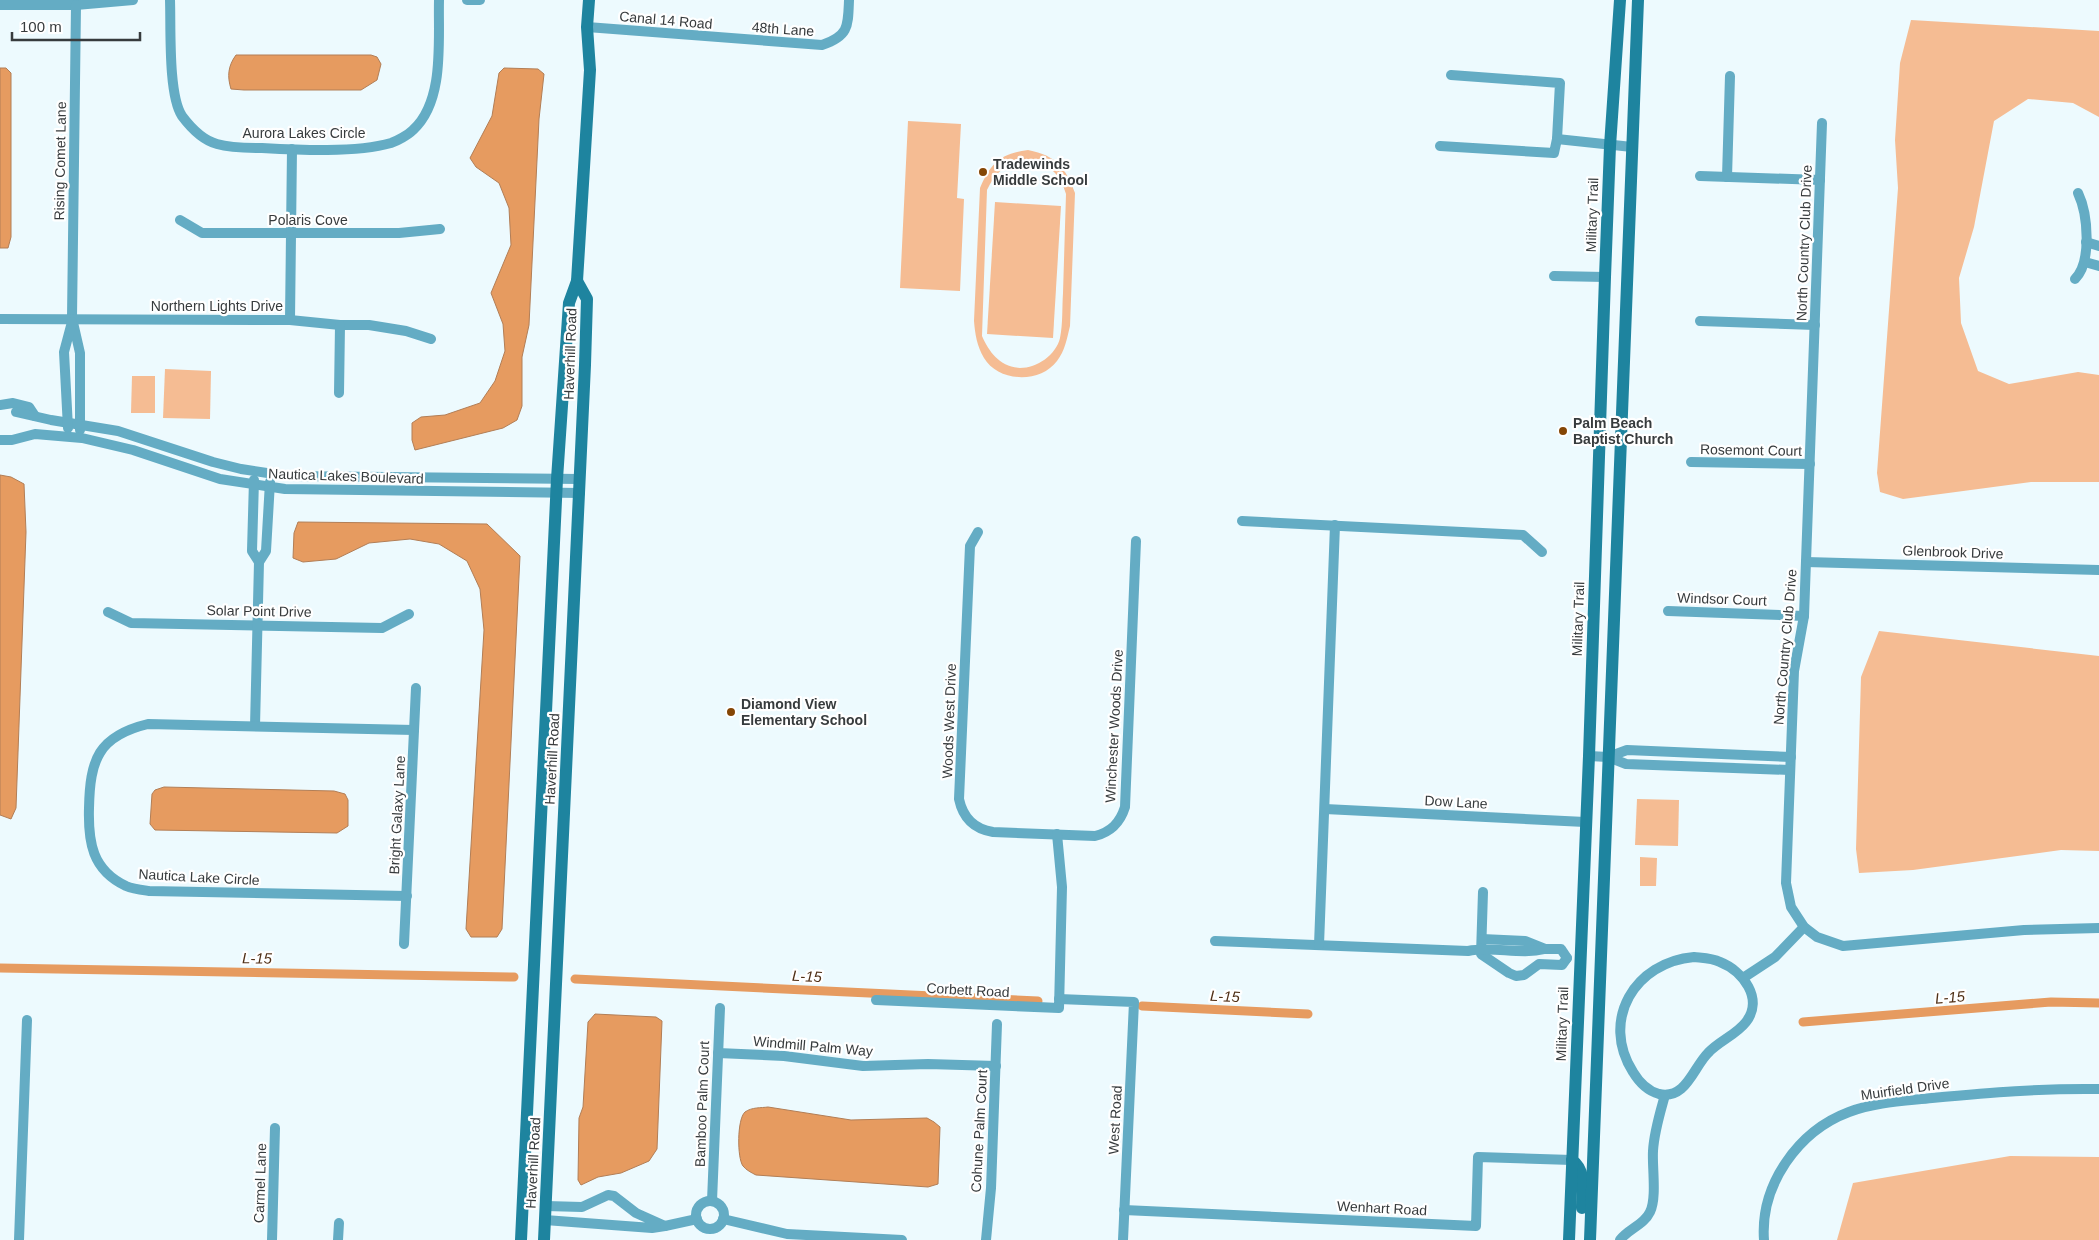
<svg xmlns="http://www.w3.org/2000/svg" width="2099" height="1240" font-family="Arial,sans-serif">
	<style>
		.green { fill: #f5bc93; fill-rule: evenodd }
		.water { fill: #e69b60; stroke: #b27e56 }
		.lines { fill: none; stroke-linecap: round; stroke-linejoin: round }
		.canal { stroke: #e69b60; stroke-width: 9 }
		.street { stroke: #64acc4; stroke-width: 10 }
		.secondary { stroke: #1e849f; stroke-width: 12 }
		.poi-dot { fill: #844605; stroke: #fff; stroke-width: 2 }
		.labels { text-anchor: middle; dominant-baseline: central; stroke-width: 4.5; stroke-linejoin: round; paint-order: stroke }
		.street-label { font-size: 14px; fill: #373b3d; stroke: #fff }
		.poi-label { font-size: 14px; font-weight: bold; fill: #373b3d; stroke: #fff; text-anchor: start }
		.water-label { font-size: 15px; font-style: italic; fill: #503118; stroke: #fff }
	</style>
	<rect width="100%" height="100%" fill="#edfafe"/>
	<g class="green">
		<polygon points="1911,20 2099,31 2099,117 2073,103 2028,99 1994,121 1974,227 1959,278 1961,323 1978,371 2009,384 2078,372 2099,375 2099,482 2031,482 1903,499 1880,492 1877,473 1898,188 1895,140 1900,63"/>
		<polygon points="908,121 961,124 957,198 964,199 960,291 900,288"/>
		<path d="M1028,150C1057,156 1065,167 1075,193L1070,326C1067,338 1065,351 1057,361C1040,384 998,382 984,358C977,346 975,334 974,321L980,188C991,163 1000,154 1028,150ZM1028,160C1049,164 1060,173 1066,194C1065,227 1064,260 1063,293C1062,307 1063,324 1060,338C1056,355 1037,368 1020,368C1000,367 989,352 982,336L987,190C996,171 1007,162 1028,160Z"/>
		<polygon points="995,202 1061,206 1053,338 987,334"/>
		<polygon points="165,369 211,371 210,419 163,418"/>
		<polygon points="132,376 155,376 155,413 131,413"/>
		<polygon points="1879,631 2099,656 2099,851 2061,850 1913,870 1859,873 1856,849 1861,677"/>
		<polygon points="1637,799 1679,800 1678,846 1635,845"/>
		<polygon points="1640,857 1657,858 1656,886 1640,886"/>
		<polygon points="2010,1156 2099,1157 2099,1240 1837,1240 1853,1183"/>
	</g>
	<g class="water">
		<path d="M236,55H371L377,57L381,64L377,80L361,90H244L231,89C227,76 228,66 236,55Z"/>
		<polygon points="0,68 6,68 11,73 11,237 8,248 0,248"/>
		<polygon points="504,68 538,69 544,74 539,119 529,325 522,357 522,406 517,420 503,428 415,450 412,440 412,423 421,417 445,415 480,403 495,381 505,351 503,324 491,293 511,245 509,208 499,183 476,167 470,158 492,116 499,73"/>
		<polygon points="0,475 11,477 24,484 26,532 16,808 11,819 0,815"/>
		<polygon points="298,522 487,524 520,556 502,929 497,937 471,937 466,929 484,630 480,589 467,561 439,544 410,539 369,543 336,559 303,562 293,558 294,533"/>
		<polygon points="164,787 334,791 345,794 348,800 348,826 337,833 155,830 150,824 152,794 155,790"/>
		<polygon points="595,1014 656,1017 662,1021 657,1149 649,1161 621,1173 598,1177 581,1185 578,1180 579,1118 583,1107 588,1022"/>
		<path d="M768,1107L851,1120L927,1118L934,1122L940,1127L938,1184L928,1187L756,1175C752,1173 746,1170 743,1166C737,1158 737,1119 745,1112C752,1107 761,1108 768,1107Z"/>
	</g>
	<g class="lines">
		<g class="canal">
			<polyline points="0,968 514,977"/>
			<polyline points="575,979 1038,1001"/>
			<polyline points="1142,1006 1308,1014"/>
			<polyline points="1803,1022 2051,1002 2099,1003"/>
		</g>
		<g class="street">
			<path d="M170,0C171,27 168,95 182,116C191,128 202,140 217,144C231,148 247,148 262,148C299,150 356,153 391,143C397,141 408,135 413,130C445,101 438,40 439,0"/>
			<polyline points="467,0 480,0"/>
			<polyline points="0,5 76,5 133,0"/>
			<polyline points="76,5 72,318 80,353 80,430"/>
			<path d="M587,27L822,45C849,36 848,26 849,0"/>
			<polyline points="1822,123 1804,616 1794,671 1786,883 1791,907 1804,927 1817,937 1843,946 2024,930 2099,928"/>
			<polyline points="1557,139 1632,147"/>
			<polyline points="1440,146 1554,153 1557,139 1560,83 1451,75"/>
			<polyline points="1700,176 1820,180"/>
			<polyline points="1727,177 1730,76"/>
			<polyline points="180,220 202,233 399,233 440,229"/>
			<polyline points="2086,242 2099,246"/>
			<polyline points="2085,262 2099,266"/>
			<polyline points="1554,276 1605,277"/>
			<path d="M2075,279C2092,262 2088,214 2078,193"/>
			<polyline points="0,319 290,320 340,325 369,325 406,331 431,339"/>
			<polyline points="290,320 292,149"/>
			<polyline points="1700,321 1815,325"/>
			<polyline points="339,393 340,325"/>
			<polyline points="0,405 13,403 29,407 35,416"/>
			<polyline points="16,412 51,420 118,431 213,462 241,469 287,476 580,479"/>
			<polyline points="68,428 64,352 72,322"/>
			<polyline points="0,440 12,440 35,434 82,438 133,450 220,479 285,489 580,493"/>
			<polyline points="1691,462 1810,464"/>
			<polyline points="254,480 252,551 259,562"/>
			<polyline points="1242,521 1523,535 1542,552"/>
			<path d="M978,532L970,546L959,799C963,818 974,829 993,832L1095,836C1111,832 1120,823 1125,807L1136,541"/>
			<polyline points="1806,562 2099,570"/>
			<polyline points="1668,611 1804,616"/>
			<polyline points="108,612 131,623 382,628 409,614"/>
			<polyline points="255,726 259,562 266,551 270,482"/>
			<polyline points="1589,756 1608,757 1627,750 1791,757"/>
			<polyline points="1608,757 1626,764 1790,770"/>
			<polyline points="1325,809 1585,822"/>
			<polyline points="1483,892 1481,954 1509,973 1516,976 1524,975 1539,964 1562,965 1567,958"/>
			<path d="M407,896L149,891C142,890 133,889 126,886C92,870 88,842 89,808C90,760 98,736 148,724L414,730"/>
			<polyline points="1482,939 1525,941 1545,949 1561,949 1567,958"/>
			<path d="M1215,941L1468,951C1493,946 1520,955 1545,949"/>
			<polyline points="404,944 416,688"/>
			<polyline points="1319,945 1335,525"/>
			<path d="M1694,957C1703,958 1712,958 1720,962C1743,971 1764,999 1746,1022C1736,1035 1719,1041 1708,1053C1693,1068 1686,1100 1659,1094C1648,1091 1639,1082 1633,1072C1600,1020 1635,962 1694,957Z"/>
			<polyline points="1743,978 1775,957 1804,927"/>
			<polyline points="1059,999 1134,1002 1123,1240"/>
			<polyline points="876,1000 1059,1008 1062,887 1057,834"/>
			<polyline points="718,1053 784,1056 863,1066 928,1064 996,1066"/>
			<polyline points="712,1201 720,1008"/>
			<circle cx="710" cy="1215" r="14"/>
			<polyline points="1124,1210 1476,1226 1478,1157 1572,1160"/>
			<polyline points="723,1219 787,1234 902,1240"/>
			<polyline points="545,1220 652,1228 665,1226 636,1213 614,1196 608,1195 582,1207 546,1206"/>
			<polyline points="665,1226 697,1219"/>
			<polyline points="19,1240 27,1020"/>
			<polyline points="272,1240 275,1128"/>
			<polyline points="338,1240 339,1223"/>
			<polyline points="986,1240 991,1188 997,1024"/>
			<path d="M1620,1240C1628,1229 1644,1225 1650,1212C1657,1198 1652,1167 1653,1151C1654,1132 1660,1113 1665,1095"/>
			<path d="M1764,1240C1760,1185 1798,1131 1849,1112C1875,1102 1904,1101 1932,1098C1987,1093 2043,1088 2099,1089"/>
		</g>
		<g class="secondary">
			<path d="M1572,1160C1587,1171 1582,1191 1582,1208"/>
			<polyline points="521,1240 557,479 569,303 577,281 590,70 587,27 589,0"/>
			<polyline points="544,1240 585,365 587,299 577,281"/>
			<polyline points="1569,1240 1589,756 1605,277 1610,146 1620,0"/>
			<polyline points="1590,1240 1638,0"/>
		</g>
	</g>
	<g class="poi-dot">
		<circle cx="983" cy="172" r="5"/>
		<circle cx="1563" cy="431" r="5"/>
		<circle cx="731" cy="712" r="5"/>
	</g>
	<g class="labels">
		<g class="street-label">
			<text transform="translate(666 20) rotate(5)">Canal 14 Road</text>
			<text transform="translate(783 29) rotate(4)">48th Lane</text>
			<text x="304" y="133">Aurora Lakes Circle</text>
			<text transform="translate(60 161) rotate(-89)">Rising Comet Lane</text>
			<text transform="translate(1592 215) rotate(-88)">Military Trail</text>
			<text x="308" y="220">Polaris Cove</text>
			<text transform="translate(1804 243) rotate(-88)">North Country Club Drive</text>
			<text x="217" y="306">Northern Lights Drive</text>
			<text transform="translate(570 354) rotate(-88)">Haverhill Road</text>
			<text transform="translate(1751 450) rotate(1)">Rosemont Court</text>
			<text transform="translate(346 476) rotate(2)">Nautica Lakes Boulevard</text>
			<text transform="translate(1953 552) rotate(2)">Glenbrook Drive</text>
			<text transform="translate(1722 599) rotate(2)">Windsor Court</text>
			<text transform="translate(259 611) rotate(1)">Solar Point Drive</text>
			<text transform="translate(1578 619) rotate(-88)">Military Trail</text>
			<text transform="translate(1785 647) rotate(-85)">North Country Club Drive</text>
			<text transform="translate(949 721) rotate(-88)">Woods West Drive</text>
			<text transform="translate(1114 726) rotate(-87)">Winchester Woods Drive</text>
			<text transform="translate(552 759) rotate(-87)">Haverhill Road</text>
			<text transform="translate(1456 802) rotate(3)">Dow Lane</text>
			<text transform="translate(397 815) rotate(-87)">Bright Galaxy Lane</text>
			<text transform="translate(199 877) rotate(3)">Nautica Lake Circle</text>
			<text transform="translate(968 990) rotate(3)">Corbett Road</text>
			<text transform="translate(1562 1024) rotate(-88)">Military Trail</text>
			<text transform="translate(813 1046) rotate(5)">Windmill Palm Way</text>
			<text transform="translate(1905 1089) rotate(-8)">Muirfield Drive</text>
			<text transform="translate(702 1104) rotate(-88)">Bamboo Palm Court</text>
			<text transform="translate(1115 1120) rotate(-87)">West Road</text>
			<text transform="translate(979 1131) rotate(-87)">Cohune Palm Court</text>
			<text transform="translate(533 1163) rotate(-87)">Haverhill Road</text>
			<text transform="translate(260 1183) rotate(-88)">Carmel Lane</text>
			<text transform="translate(1382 1208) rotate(3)">Wenhart Road</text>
		</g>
		<g class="poi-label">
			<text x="993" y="164">Tradewinds<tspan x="993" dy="16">Middle School</tspan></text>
			<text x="1573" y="423">Palm Beach<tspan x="1573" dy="16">Baptist Church</tspan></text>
			<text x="741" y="704">Diamond View<tspan x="741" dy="16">Elementary School</tspan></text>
		</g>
		<g class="water-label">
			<text transform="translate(257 958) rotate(1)">L-15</text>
			<text transform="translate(807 976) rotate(3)">L-15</text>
			<text transform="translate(1225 996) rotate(3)">L-15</text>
			<text transform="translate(1950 997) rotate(-5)">L-15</text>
		</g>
	</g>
	<path d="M12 32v8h128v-8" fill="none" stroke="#373b3d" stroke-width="2.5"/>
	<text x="20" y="32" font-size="15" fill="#373b3d" stroke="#ffffff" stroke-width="4" paint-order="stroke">100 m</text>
</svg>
